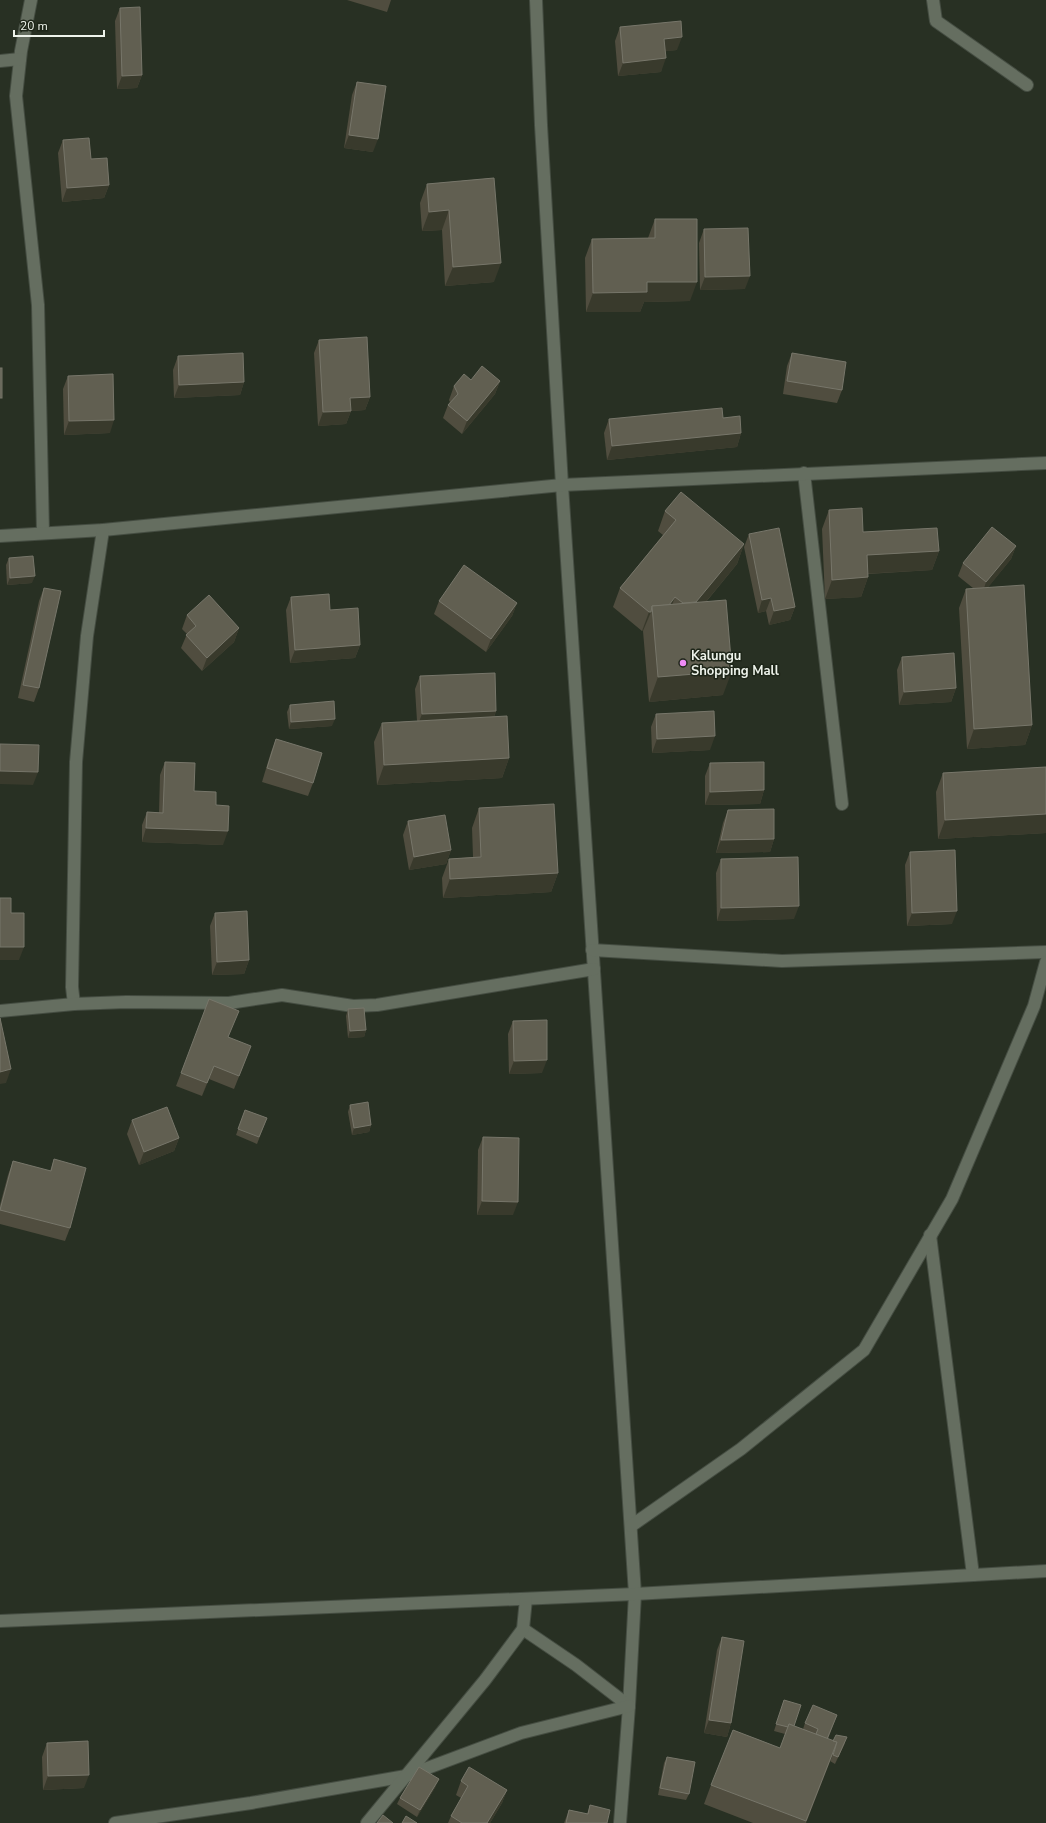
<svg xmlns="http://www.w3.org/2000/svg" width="1046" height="1823" font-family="'Nunito Sans',sans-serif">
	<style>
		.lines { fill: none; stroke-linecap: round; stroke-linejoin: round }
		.minor-casing { stroke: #454d42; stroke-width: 14 }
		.minor { stroke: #656e60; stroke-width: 12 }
		.wall { fill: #504d3f }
		.shaded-wall { fill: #393a2c }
		.building { fill: #615f51; stroke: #77766a }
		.poi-dot { fill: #f08bf6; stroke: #1e2619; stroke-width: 1.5 }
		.labels { text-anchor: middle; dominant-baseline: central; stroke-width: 3; stroke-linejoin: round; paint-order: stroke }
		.poi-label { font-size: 13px; font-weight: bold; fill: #eef3eb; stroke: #1e2619; text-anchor: start }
	</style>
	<rect width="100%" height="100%" fill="#283023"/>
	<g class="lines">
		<defs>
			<g id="minor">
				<polyline points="31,0 21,51 16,96 38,305 43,533"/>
				<polyline points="536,0 541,125 562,485 635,1594 629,1706 620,1823"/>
				<polyline points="933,0 936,21 1027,85"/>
				<polyline points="0,61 20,59"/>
				<polyline points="804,473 842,804"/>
				<polyline points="0,536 103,530 562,485 1046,463"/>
				<polyline points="592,950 782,961 1046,952"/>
				<polyline points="74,1004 72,987 76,762 87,636 103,530"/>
				<polyline points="0,1011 74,1004 126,1002 229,1003 282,995 353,1006 377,1005 594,969"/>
				<polyline points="930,1235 973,1575"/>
				<polyline points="631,1526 741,1449 864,1350 952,1199 1034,1006 1046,962"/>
				<polyline points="0,1621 635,1594 1046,1571"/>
				<polyline points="523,1629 576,1665 629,1706"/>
				<polyline points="115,1823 251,1803 406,1776 521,1733 629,1706"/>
				<polyline points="367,1823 485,1680 523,1629 526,1599"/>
			</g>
		</defs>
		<use href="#minor" class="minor-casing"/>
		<use href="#minor" class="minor"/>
	</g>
	<g class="wall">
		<polygon points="347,0 391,0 387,12"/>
		<polygon points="120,8 142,75 137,88 117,89 115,21"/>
		<polygon points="620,27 677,50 665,51 661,72 618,76 615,41"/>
		<polygon points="357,82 373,152 344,148 352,95"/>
		<polygon points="63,140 109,185 104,198 62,202 58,153"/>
		<polygon points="494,178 494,282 445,286 442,230 422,231 420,203 427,184"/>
		<polygon points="655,219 690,301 644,302 640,312 586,312 585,258 592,239 648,238"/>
		<polygon points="704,229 745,289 700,290 699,243"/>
		<polygon points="319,340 370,397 365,410 351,411 346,424 318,426 314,353"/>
		<polygon points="792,353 842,390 837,403 783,394 787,366"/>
		<polygon points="178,356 244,382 240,395 174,398 173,370"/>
		<polygon points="68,376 110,433 64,435 63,389"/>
		<polygon points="471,380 500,381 495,394 462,434 443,418 448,405 450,402 449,400 454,386"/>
		<polygon points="723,418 741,433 737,447 607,460 604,433 609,419"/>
		<polygon points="829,510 863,532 939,551 932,570 868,574 868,577 861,597 825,599 822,529"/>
		<polygon points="665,511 744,544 737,564 706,602 723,695 649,702 643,631 642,631 613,607 620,588 663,535 658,531"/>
		<polygon points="749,534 795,607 790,620 769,625 766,611 758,613 744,547"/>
		<polygon points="1016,546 1011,559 988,587 1032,725 1025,745 967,749 959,608 966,589 973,588 958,576 963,563"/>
		<polygon points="9,558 32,583 7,585 6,565"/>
		<polygon points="44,588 39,688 34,702 18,698 39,601"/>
		<polygon points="291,597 330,610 360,645 355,658 290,663 286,610"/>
		<polygon points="439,601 517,603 512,616 486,652 434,614"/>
		<polygon points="187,615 239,628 234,642 202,671 181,648 187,634 182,629"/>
		<polygon points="902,657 956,688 951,702 899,705 897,670"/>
		<polygon points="420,676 496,711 494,717 509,758 502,778 377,785 374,742 382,723 417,721 415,689"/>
		<polygon points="290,705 332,726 289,729 287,712"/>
		<polygon points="656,714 710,750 652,753 651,727"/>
		<polygon points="276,739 313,783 308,796 262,782 271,752"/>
		<polygon points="165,762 194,791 223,845 142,842 142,825 147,812 159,813 160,775"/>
		<polygon points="710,763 764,790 760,804 705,805 705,776"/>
		<polygon points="1046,767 1046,833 938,839 936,792 943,773"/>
		<polygon points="479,808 558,873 551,892 443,898 442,878 449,859 473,857 472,828"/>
		<polygon points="728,810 774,839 770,852 716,853 723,823"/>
		<polygon points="408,821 451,850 446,864 409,870 403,835"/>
		<polygon points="910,852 952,924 907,926 905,865"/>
		<polygon points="721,859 794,919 717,921 716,873"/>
		<polygon points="215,913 249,960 244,974 212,975 210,926"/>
		<polygon points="348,1009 366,1030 364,1037 348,1038 346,1016"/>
		<polygon points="513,1021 542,1073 509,1074 508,1034"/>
		<polygon points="229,1037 246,1059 234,1089 209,1079 202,1096 176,1086 181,1073"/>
		<polygon points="350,1105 371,1125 369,1132 352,1135 348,1112"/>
		<polygon points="245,1110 267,1118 257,1144 236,1135"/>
		<polygon points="132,1120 179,1138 174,1151 139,1165 127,1134"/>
		<polygon points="483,1137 513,1215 477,1215 478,1150"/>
		<polygon points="54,1159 70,1228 65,1241 0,1224 0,1205 8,1175 13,1161 50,1171"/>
		<polygon points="722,1637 731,1723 727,1737 704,1733 717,1650"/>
		<polygon points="784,1700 794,1726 803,1729 805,1723 837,1715 828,1739 833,1741 845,1743 835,1764 830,1761 806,1823 753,1823 704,1804 711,1785 780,1748 785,1734 774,1731"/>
		<polygon points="47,1743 84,1788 43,1790 42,1757"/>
		<polygon points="667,1757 689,1794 686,1800 658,1795 664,1763"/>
		<polygon points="461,1781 507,1790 502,1803 490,1823 448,1823 451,1816 461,1798 456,1795"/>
		<polygon points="436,1786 417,1817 397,1804 400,1798"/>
		<polygon points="590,1805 607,1823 564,1823 569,1810 587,1814"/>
	</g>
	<g class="shaded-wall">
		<polygon points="682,37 677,50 659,52 664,39"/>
		<polygon points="666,58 661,72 618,76 623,63"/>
		<polygon points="142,75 137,88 117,89 122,76"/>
		<polygon points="349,135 378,139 373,152 344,148"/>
		<polygon points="109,185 104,198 62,202 67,188"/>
		<polygon points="449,210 442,230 422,231 429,212"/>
		<polygon points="501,263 494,282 445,286 453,267"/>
		<polygon points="750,276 745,289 700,290 705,277"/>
		<polygon points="647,282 697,282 690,301 644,302 640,312 586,312 593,293"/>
		<polygon points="500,381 495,394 462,434 467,421"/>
		<polygon points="244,382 240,395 174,398 179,385"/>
		<polygon points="370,397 365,410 351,411 346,424 318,426 323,412 350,398"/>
		<polygon points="114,420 110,433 64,435 69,421"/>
		<polygon points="741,433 737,447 607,460 612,446"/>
		<polygon points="744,544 737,564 685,627 689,608"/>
		<polygon points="1016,546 1011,559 982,595 986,582"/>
		<polygon points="939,551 932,570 860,574 867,555"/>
		<polygon points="35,576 32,583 7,585 10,578"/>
		<polygon points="868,577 861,597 825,599 832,580"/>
		<polygon points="675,597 668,616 653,611"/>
		<polygon points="771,598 766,611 758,613 762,600"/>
		<polygon points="517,603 512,616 486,652 491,639"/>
		<polygon points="795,607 790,620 769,625 774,611"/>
		<polygon points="649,612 651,612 643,631 642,631"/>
		<polygon points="239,628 234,642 202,671 207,658"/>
		<polygon points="360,645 355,658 290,663 295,650"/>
		<polygon points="732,671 723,695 649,702 658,677"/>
		<polygon points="956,688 951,702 899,705 904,692"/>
		<polygon points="496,711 491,725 417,727 422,714"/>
		<polygon points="335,719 332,726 289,729 291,722"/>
		<polygon points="1032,725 1025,745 967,749 974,729"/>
		<polygon points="715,736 710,750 652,753 657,739"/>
		<polygon points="509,758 502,778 377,785 384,765"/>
		<polygon points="0,771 38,772 33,785 0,784"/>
		<polygon points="764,790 760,804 705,805 710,792"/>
		<polygon points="1046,814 1046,833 938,839 945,820"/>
		<polygon points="146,828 228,831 223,845 142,842"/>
		<polygon points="774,839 770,852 716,853 721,840"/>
		<polygon points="451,850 446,864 409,870 414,857"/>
		<polygon points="558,873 551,892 443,898 450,879"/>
		<polygon points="799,906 794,919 717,921 721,908"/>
		<polygon points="957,911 952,924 907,926 912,913"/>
		<polygon points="0,947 24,947 19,960 0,960"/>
		<polygon points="249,960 244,974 212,975 217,962"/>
		<polygon points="366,1030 364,1037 348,1038 350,1031"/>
		<polygon points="547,1060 542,1073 509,1074 514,1061"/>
		<polygon points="214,1066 209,1079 202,1096 207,1083"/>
		<polygon points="11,1069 6,1083 0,1084 0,1072"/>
		<polygon points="371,1125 369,1132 352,1135 354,1128"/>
		<polygon points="179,1138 174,1151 139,1165 144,1152"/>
		<polygon points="482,1201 518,1202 513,1215 477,1215"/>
		<polygon points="709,1720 731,1723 727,1737 704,1733"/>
		<polygon points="847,1737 845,1743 835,1764 838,1757"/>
		<polygon points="837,1742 830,1762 806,1823 806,1821"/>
		<polygon points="89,1775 84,1788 43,1790 48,1776"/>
		<polygon points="439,1779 436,1786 417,1817 420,1810"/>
		<polygon points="507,1790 502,1803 490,1823 487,1823"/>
	</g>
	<g class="building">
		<polygon points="140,7 142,75 122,76 120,8"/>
		<polygon points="681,21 682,37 664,39 666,58 623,63 620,27"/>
		<polygon points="357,82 386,86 378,139 349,135"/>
		<polygon points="89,138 91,159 107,158 109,185 67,188 63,140"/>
		<polygon points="494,178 501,263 453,267 449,210 429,212 427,184"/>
		<polygon points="655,219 697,219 697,282 647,282 647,292 593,293 592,239 655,238"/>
		<polygon points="748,228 750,276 705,277 704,229"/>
		<polygon points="367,337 370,397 350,398 351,411 323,412 319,340"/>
		<polygon points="243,353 244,382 179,385 178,356"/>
		<polygon points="792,353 846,362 842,390 787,381"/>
		<polygon points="482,366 500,381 467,421 448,405 458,394 454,386 464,374 471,380"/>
		<rect x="0" y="368" width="2" height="30"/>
		<polygon points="113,374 114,420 69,421 68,376"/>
		<polygon points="722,408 723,418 740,416 741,433 612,446 609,419"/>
		<polygon points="681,492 744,544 696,602 683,603 675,597 669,605 652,606 651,612 649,612 620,588 676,520 665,511"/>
		<polygon points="862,508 863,532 937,528 939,551 867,555 868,577 832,580 829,510"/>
		<polygon points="992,527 1016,546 986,582 963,563"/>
		<polygon points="779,528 795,607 774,611 771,598 762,600 749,534"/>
		<polygon points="33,556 35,576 10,578 9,558"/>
		<polygon points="464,565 517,603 491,639 439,601"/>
		<polygon points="1024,585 1032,725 974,729 966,589"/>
		<polygon points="44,588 61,591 39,688 23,685"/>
		<polygon points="329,594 330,610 358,608 360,645 295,650 291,597"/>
		<polygon points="209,595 239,628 207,658 186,635 196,626 187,615"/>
		<polygon points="726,600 732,671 658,677 652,606"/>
		<polygon points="954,653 956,688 904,692 902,657"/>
		<polygon points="495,673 496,711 422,714 420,676"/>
		<polygon points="334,701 335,719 291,722 290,705"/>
		<polygon points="714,711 715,736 657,739 656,714"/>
		<polygon points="507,716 509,758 384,765 382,723"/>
		<polygon points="276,739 322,753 313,783 267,768"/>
		<polygon points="0,744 39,745 38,772 0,771"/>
		<polygon points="165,762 195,763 194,791 216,792 216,805 229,806 228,831 146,828 147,812 163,813"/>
		<polygon points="764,762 764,790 710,792 710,763"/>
		<polygon points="1046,767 1046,814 945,820 943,773"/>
		<polygon points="554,804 558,873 450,879 449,859 481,857 479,808"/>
		<polygon points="774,809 774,839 721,840 728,810"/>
		<polygon points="445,815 451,850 414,857 408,821"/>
		<polygon points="955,850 957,911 912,913 910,852"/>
		<polygon points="798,857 799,906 721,908 721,859"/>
		<polygon points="0,898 11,898 11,913 24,913 24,947 0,947"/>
		<polygon points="247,911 249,960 217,962 215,913"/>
		<polygon points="209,999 239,1011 228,1037 251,1046 239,1076 214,1066 207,1083 181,1073"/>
		<polygon points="364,1008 366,1030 350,1031 348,1009"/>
		<polygon points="0,1018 11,1069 0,1072"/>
		<polygon points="547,1020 547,1060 514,1061 513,1021"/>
		<polygon points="368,1102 371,1125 354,1128 350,1105"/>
		<polygon points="167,1107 179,1138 144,1152 132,1120"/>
		<polygon points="245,1110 267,1118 259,1137 238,1129"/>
		<polygon points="483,1137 519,1138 518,1202 482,1201"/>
		<polygon points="54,1159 86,1168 70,1228 0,1210 13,1161 51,1171"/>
		<polygon points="722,1637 744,1641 731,1723 709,1720"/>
		<polygon points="784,1700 801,1705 794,1726 789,1724 788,1727 776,1724"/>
		<polygon points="813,1705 837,1715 827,1739 816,1734 818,1729 805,1723"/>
		<polygon points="789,1724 837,1742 806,1821 711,1785 733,1730 780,1748"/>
		<polygon points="836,1735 847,1737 838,1757 833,1755 837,1742 833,1741"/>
		<polygon points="88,1741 89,1775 48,1776 47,1743"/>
		<polygon points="667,1757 695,1762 689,1794 660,1788"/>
		<polygon points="419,1767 439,1779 420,1810 400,1798"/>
		<polygon points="469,1767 507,1790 487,1823 462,1823 451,1816 468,1786 461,1781"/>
		<polygon points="590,1805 610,1810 607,1823 566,1823 569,1810 588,1814"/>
		<polygon points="383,1815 393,1823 377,1823"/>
		<polygon points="406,1816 417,1823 402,1823"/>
	</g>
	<circle class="poi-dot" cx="683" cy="663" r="4"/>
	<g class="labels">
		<g class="poi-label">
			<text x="691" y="656">Kalungu<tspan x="691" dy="15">Shopping Mall</tspan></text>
		</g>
	</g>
	<path d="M14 30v6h90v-6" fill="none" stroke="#eef3eb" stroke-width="2"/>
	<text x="20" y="30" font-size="12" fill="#eef3eb" stroke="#1e2619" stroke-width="3" paint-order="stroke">20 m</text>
</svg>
